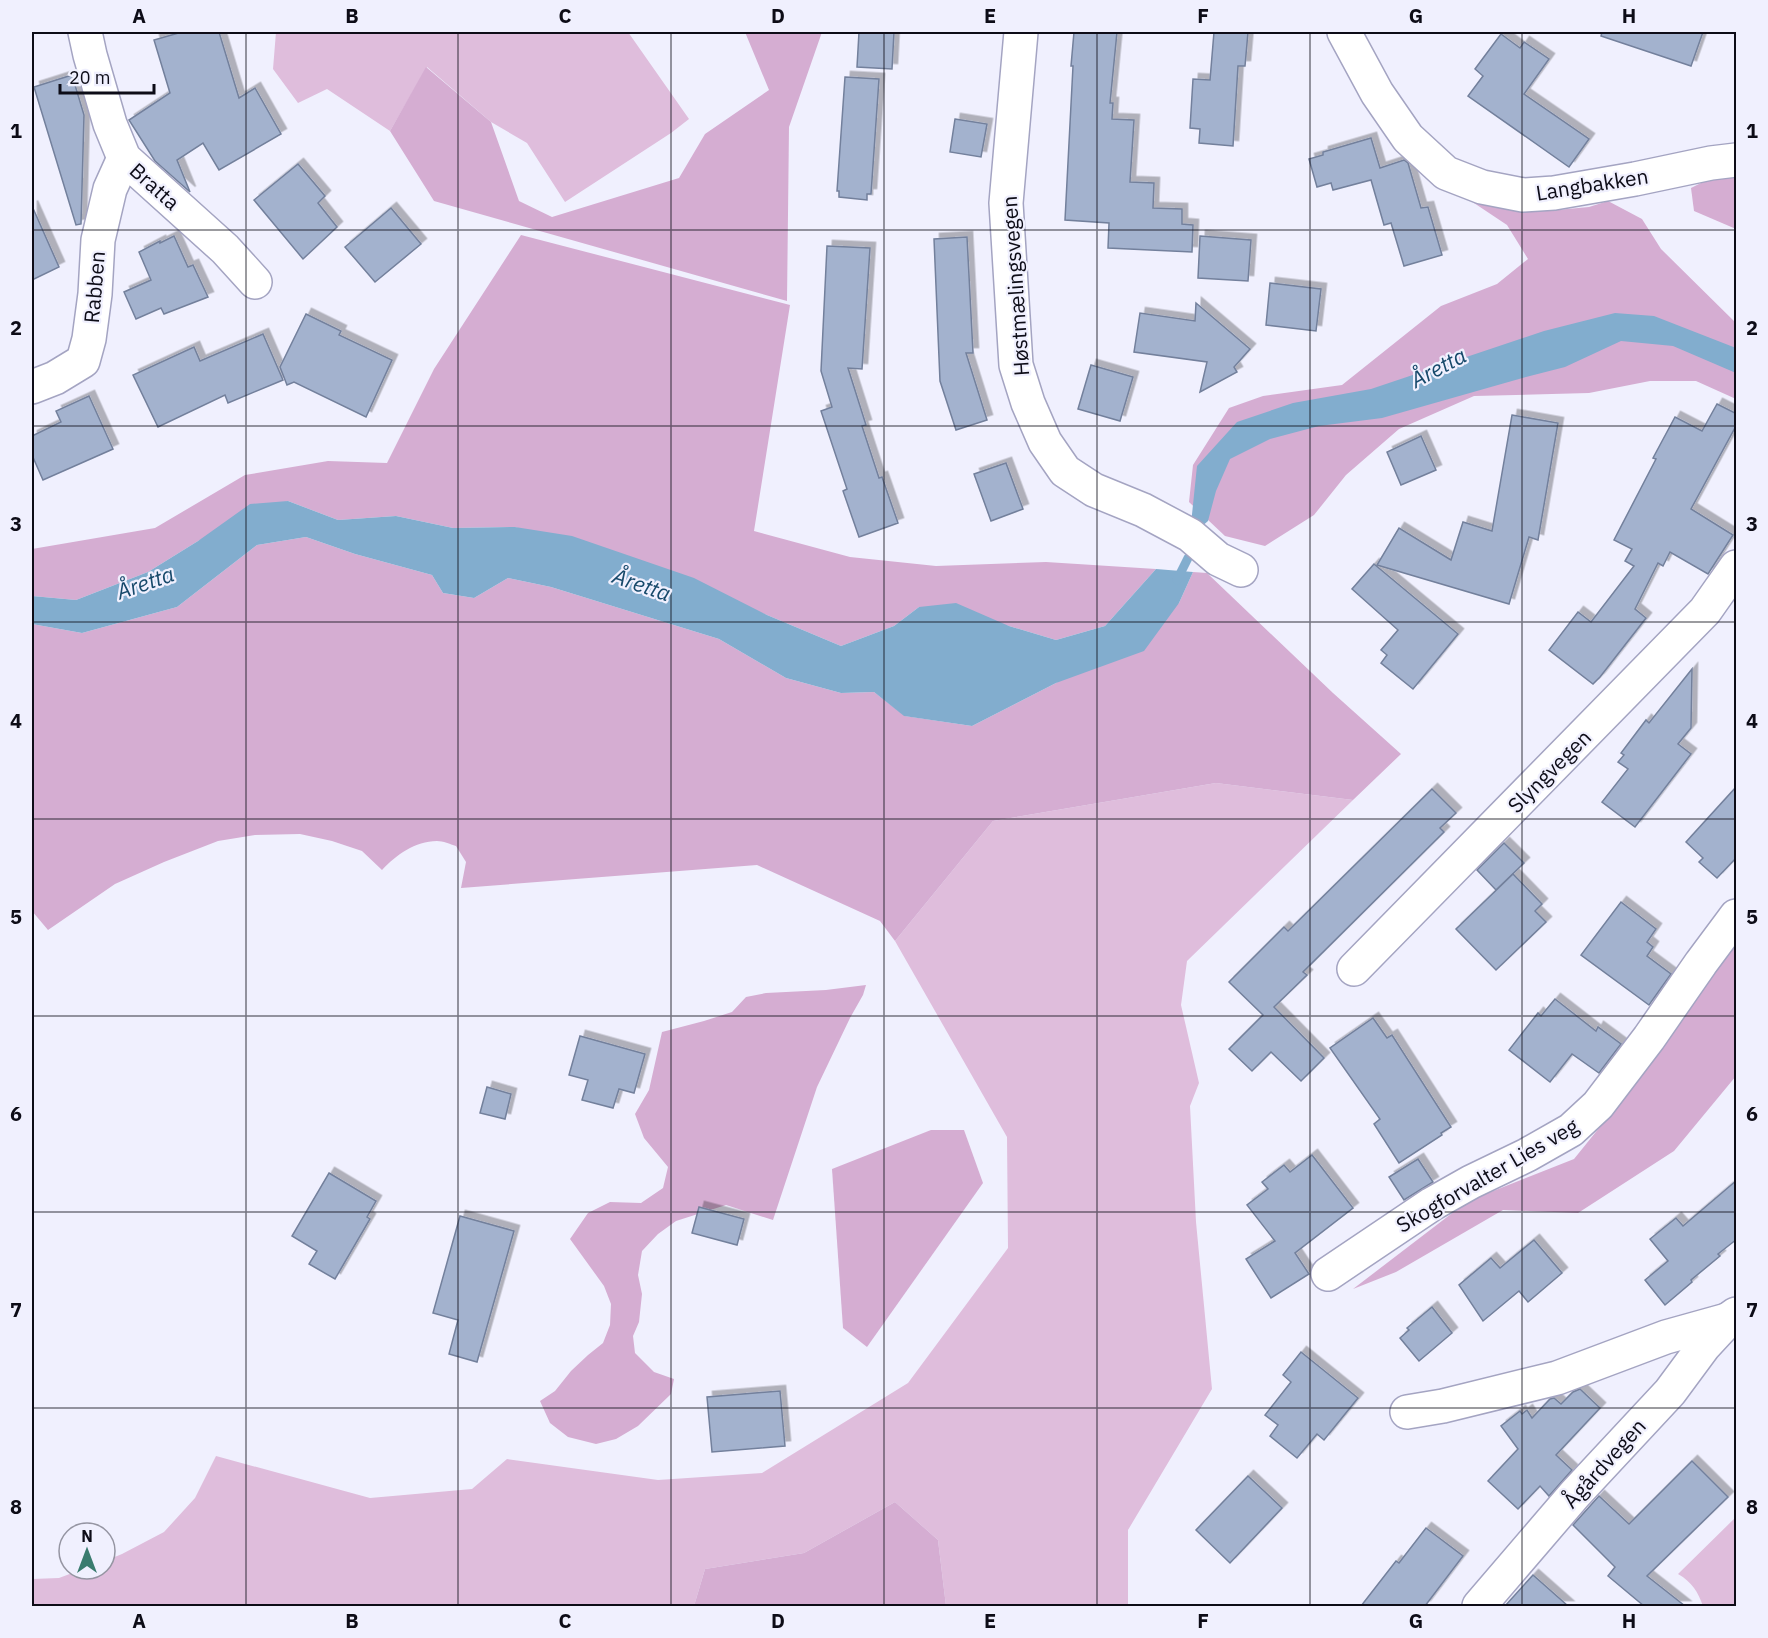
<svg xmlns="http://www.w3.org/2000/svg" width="1768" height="1638" font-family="'IBM Plex Sans',sans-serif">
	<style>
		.green { fill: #dfbddc }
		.forest { fill: #d5add2 }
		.water { fill: #82adce }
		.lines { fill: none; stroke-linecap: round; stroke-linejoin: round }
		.stream { stroke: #82adce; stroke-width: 9 }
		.building { fill: #a3b2ce; stroke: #73809c; stroke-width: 1.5; filter: url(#shadow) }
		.minor-casing { stroke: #a4a4c2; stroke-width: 36 }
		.minor { stroke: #fff; stroke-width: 33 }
		.grid { fill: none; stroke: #0d0c17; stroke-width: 1.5; stroke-opacity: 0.55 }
		.labels { text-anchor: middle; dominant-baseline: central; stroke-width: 4.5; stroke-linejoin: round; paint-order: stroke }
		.street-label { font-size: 21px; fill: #0d0c17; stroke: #f0f0fe }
		.water-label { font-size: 22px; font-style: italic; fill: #17496b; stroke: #f0f0fe }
		.neatline { fill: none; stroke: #0d0c17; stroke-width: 2 }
		.grid-label { font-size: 20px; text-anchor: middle; font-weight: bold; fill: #0d0c17 }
	</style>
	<defs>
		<filter id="shadow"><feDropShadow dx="5.5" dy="-5.5" stdDeviation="0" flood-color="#0004"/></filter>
	</defs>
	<rect width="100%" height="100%" fill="#f0f0fe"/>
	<g class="green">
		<polygon points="276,32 628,32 689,119 671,133 565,202 527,143 491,122 427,67 390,131 327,89 298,103 273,69"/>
		<polygon points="1216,783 1353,800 1187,961 1181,1005 1199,1083 1190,1106 1196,1222 1212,1389 1128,1530 1128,1606 946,1606 938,1540 895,1502 804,1553 705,1569 694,1606 32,1606 32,1579 59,1578 83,1569 105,1569 105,1561 122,1554 164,1532 195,1498 216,1456 370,1498 472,1489 507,1459 658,1480 762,1473 908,1383 1008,1248 1007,1137 895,941 993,821"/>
		<path d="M1736,1517V1606H1703C1698,1592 1692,1582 1678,1574Z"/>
	</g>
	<g class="forest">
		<polygon points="745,32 822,32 789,127 787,301 434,201 390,131 426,67 491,122 519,201 552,217 679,178 705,134 769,90"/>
		<polygon points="1717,175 1736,175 1736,229 1694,211 1691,188"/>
		<polygon points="1456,184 1546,211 1589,207 1608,201 1642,219 1661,249 1736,323 1736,399 1696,381 1650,381 1589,393 1474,396 1399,429 1346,475 1314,515 1265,546 1225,536 1189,502 1193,465 1229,408 1263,396 1342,385 1441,306 1497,284 1528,259 1507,225 1450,187"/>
		<polygon points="521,235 790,305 754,531 850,557 936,566 1046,562 1156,569 1105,626 1056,640 1009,626 919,607 894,626 841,646 767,615 515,527 453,528 396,516 338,520 288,501 198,541 148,572 76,600 32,596 32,549 155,528 245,475 328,461 387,463 434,369"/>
		<path d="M306,537L355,554L432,575L443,593L474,598L508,578L551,587L719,639L786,678L841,693L874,692L905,716L972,726L1056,683L1179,603L1193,572L1207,573L1333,693L1401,754L1353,800L1216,783L993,821L895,941L880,921L757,865L461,888L466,862L456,846C450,844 443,841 437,841C415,841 396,855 382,870L362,851L332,841L300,834L255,835L218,841L164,862L115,884L48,930L32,911V624L82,633L177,607L257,545Z"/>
		<polygon points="1736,942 1736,1076 1674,1151 1578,1213 1503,1210 1396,1272 1353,1289 1468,1201 1574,1159 1654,1060"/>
		<polygon points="866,985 863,995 850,1018 817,1087 773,1220 726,1205 676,1221 658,1234 642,1251 638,1275 642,1294 639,1322 633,1336 635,1353 654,1372 674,1379 671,1394 638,1426 616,1439 596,1444 568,1437 550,1423 540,1401 555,1391 571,1371 588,1355 603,1343 610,1325 611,1304 604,1286 570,1239 588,1213 610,1202 641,1203 663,1188 668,1167 644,1138 635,1114 649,1090 662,1032 704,1021 732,1012 746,997 766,993 826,990"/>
		<polygon points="931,1130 964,1130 983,1183 867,1347 843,1328 832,1169"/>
		<polygon points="895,1502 938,1540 946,1606 694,1606 705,1569 804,1553"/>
	</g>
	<g class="water">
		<polygon points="1615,313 1654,316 1736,348 1736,373 1673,346 1621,341 1565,367 1526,377 1382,418 1319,426 1270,439 1230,459 1216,491 1208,521 1200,528 1191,524 1197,466 1237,422 1293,403 1371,389 1544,331"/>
		<polygon points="288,501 338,520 396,516 453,528 515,527 572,536 694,578 767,615 841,646 894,626 919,607 956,603 1009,626 1056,640 1105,626 1156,569 1193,572 1179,603 1144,651 1056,683 972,726 904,716 874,692 841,693 786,678 719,639 551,587 508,578 474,598 443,593 432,575 355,554 306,537 257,545 177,607 82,633 32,624 32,596 76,600 148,572 198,541 250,504"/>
	</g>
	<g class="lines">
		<polyline class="stream" points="1177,580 1188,558"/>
	</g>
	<g class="building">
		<polygon points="182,32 219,32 239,98 255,88 281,134 219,170 203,143 177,160 190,192 155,161 129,120 170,93 154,40"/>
		<polygon points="859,32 894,32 892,69 857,67"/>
		<polygon points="1074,32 1117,32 1110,103 1113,103 1112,119 1134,120 1130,182 1154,183 1153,208 1182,209 1182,224 1193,225 1192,252 1108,248 1109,223 1065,220 1073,66 1071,66"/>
		<polygon points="1214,32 1248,32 1245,66 1238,66 1233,146 1199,143 1200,129 1190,128 1193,79 1210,80"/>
		<polygon points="1602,32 1703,32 1691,66 1601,36"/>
		<polygon points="1501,34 1520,48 1524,42 1549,59 1524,94 1589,139 1569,167 1468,96 1483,76 1475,69"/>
		<polygon points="72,75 84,115 81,224 76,225 34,87"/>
		<polygon points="845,77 879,79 871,194 867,194 867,200 839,197 839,191 837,191"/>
		<polygon points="955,119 987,124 981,157 950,152"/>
		<polygon points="1371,138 1380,168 1404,160 1408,163 1421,208 1428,207 1442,255 1404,266 1391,223 1384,225 1371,180 1333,190 1331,183 1317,187 1309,159 1323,155 1323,152"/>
		<polygon points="298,164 325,196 318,203 337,227 303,259 254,200"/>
		<polygon points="32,206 59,267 32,280"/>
		<polygon points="391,208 421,244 375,282 345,247"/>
		<polygon points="174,236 188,267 193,265 208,297 164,314 161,308 136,319 124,292 151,280 139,252 160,241 160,243"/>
		<polygon points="1200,236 1251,240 1248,281 1198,278"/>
		<polygon points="967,237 973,353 966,353 987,420 956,430 940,381 934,239"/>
		<polygon points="827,246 870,248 862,369 848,368 866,425 862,426 879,478 882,477 898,523 859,537 843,491 847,489 821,411 832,407 821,371"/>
		<polygon points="1270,283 1321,289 1316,331 1266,325"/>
		<polygon points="1196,303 1250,349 1234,367 1237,372 1200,392 1207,362 1134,352 1140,313 1195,321"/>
		<polygon points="306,314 341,331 339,335 392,360 366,417 294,382 287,385 280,367"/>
		<polygon points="263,334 283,380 228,403 225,395 158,427 133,375 194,347 200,361"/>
		<polygon points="1091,365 1133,377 1120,421 1078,409"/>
		<polygon points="89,396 113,449 43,480 32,455 32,436 61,422 56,411"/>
		<polygon points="1717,404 1737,414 1737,424 1691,509 1733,535 1708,574 1670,552 1663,566 1658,563 1635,609 1646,618 1600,677 1593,684 1549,650 1578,612 1591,622 1634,566 1625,561 1632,549 1614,540 1656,459 1653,458 1675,417 1702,431"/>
		<polygon points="1512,415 1558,423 1538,540 1529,537 1509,604 1377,565 1399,528 1451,560 1463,522 1492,531"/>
		<polygon points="1421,436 1436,470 1401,485 1387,452"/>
		<polygon points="1006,463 1023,509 991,521 974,474"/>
		<polygon points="1374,564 1458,634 1413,689 1381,663 1387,655 1381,650 1398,630 1352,589"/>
		<polygon points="1692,669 1691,728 1678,744 1691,754 1635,827 1602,802 1628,769 1618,762 1624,755 1621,753 1646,720 1649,723"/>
		<polygon points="1737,786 1737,857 1717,878 1699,862 1703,858 1686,842"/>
		<polygon points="1432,789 1456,813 1440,828 1444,832 1303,972 1307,975 1274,1007 1324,1058 1301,1081 1271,1052 1252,1071 1229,1049 1263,1015 1229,982 1284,927 1288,931"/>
		<polygon points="1504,843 1524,863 1496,890 1477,870"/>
		<polygon points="1513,874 1542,904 1535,911 1546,922 1496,970 1456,929"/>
		<polygon points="1621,902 1656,929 1647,942 1653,947 1647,956 1671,974 1649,1005 1581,955"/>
		<polygon points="1555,999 1596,1031 1598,1027 1621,1044 1599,1073 1572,1054 1550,1082 1509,1050 1538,1013 1541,1016"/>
		<polygon points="1373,1018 1387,1038 1392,1035 1451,1127 1441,1133 1442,1135 1399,1163 1374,1124 1380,1119 1330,1048"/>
		<polygon points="580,1036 645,1054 634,1093 619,1089 613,1108 582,1100 588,1080 569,1075"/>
		<polygon points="487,1087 511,1094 505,1119 480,1113"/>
		<polygon points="1312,1155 1353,1208 1295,1253 1309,1274 1271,1298 1246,1259 1275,1241 1247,1205 1268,1189 1262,1182 1284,1165 1290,1172"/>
		<polygon points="1418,1159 1433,1182 1404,1200 1389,1177"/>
		<polygon points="329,1173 376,1201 367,1217 370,1219 335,1279 309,1264 317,1251 292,1236"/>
		<polygon points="1737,1180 1737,1239 1718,1254 1720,1256 1691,1280 1692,1282 1665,1305 1645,1280 1668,1261 1650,1239 1676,1218 1683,1226"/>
		<polygon points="699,1207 744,1219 737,1245 692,1233"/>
		<polygon points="460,1216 514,1231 477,1362 449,1354 458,1320 433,1313"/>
		<polygon points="1534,1240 1562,1273 1528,1302 1519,1291 1483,1321 1459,1285 1491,1258 1500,1268"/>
		<polygon points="1432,1307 1452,1333 1419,1361 1400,1338 1409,1330 1407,1328"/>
		<polygon points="1301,1352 1358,1398 1324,1440 1317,1434 1297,1458 1270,1436 1278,1425 1265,1415 1291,1382 1283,1375"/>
		<polygon points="1580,1389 1600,1408 1556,1455 1572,1470 1549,1496 1540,1486 1518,1509 1488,1481 1518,1449 1501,1426 1520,1411 1522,1414 1527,1410 1532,1418 1550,1399 1554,1398 1561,1404 1573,1392"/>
		<polygon points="780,1391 785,1446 712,1452 707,1397"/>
		<polygon points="1692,1461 1728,1497 1647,1576 1685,1606 1644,1606 1608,1576 1615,1567 1573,1525 1599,1496 1629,1524"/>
		<polygon points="1248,1476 1282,1508 1230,1563 1196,1530"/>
		<polygon points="1426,1528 1463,1556 1425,1606 1361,1606 1396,1561 1399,1563"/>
		<polygon points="1533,1575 1568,1606 1505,1606"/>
	</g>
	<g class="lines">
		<defs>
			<g id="minor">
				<polyline points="85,32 90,55 110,124 124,158 225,249 255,282"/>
				<polyline points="1021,32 1006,203 1016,365 1028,403 1045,442 1065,471 1094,490 1143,510 1190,535 1218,559 1241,570"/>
				<polyline points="1344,32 1377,93 1408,138 1446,173 1482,187 1523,195 1554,193 1635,179 1711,163 1736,160"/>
				<polyline points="32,387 55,378 83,361 89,339 95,294 98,240 110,189 124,158"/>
				<polyline points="1354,969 1705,611 1736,567"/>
				<polyline points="1328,1274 1432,1204 1471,1182 1527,1155 1571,1130 1598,1105 1649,1038 1701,963 1736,916"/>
				<polyline points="1407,1412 1443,1406 1557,1378 1666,1337 1727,1320"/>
				<polyline points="1479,1606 1575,1494 1670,1392 1704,1346 1729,1319 1736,1314"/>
			</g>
		</defs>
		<use href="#minor" class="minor-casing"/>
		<use href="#minor" class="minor"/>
	</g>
	<path class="grid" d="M246,32V1606M458,32V1606M671,32V1606M884,32V1606M1097,32V1606M1310,32V1606M1522,32V1606M32,230H1736M32,426H1736M32,622H1736M32,819H1736M32,1016H1736M32,1212H1736M32,1408H1736"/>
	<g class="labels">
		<g class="street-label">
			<text transform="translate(1592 184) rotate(-9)">Langbakken</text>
			<text transform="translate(155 186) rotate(42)">Bratta</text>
			<text transform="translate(1015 286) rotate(-94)">Høstmælingsvegen</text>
			<text transform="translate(94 287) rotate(-85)">Rabben</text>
			<text transform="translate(1549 771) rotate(-45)">Slyngvegen</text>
			<text transform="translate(1487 1175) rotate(-30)">Skogforvalter Lies veg</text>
			<text transform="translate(1604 1463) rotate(-48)">Ågårdvegen</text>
		</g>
		<g class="water-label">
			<text transform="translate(1438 367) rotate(-28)">Åretta</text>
			<text transform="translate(145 582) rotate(-19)">Åretta</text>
			<text transform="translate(642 584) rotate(19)">Åretta</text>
		</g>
	</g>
	<rect width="1768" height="1638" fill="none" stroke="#f0f0fe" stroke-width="66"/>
	<g transform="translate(87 1551)"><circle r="28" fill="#f0f0fe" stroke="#9595a2" stroke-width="1.5"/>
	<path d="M0-4.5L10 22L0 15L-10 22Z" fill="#3a7c6f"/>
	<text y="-9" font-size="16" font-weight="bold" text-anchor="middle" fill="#0d0c17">N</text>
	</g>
	<path d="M60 84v9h94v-9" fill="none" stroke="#0d0c17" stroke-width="3"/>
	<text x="69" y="84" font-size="18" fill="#0d0c17" stroke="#f0f0fe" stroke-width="4.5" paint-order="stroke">20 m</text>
	<rect x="33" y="33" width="1702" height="1572" class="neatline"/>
	<g class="grid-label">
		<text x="139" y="23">A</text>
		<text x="352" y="23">B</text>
		<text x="565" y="23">C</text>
		<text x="778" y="23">D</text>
		<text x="990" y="23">E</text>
		<text x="1203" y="23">F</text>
		<text x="1416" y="23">G</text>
		<text x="1629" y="23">H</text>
		<text x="16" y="138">1</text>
		<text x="1752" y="138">1</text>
		<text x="16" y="335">2</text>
		<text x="1752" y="335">2</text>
		<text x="16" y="531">3</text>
		<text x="1752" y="531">3</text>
		<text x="16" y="728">4</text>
		<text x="1752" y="728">4</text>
		<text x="16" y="924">5</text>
		<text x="1752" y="924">5</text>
		<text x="16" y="1121">6</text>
		<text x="1752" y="1121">6</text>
		<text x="16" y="1317">7</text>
		<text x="1752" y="1317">7</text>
		<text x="16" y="1514">8</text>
		<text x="1752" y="1514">8</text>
		<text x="139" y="1628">A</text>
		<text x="352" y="1628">B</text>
		<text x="565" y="1628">C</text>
		<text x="778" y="1628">D</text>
		<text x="990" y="1628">E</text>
		<text x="1203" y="1628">F</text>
		<text x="1416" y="1628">G</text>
		<text x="1629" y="1628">H</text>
	</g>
</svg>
